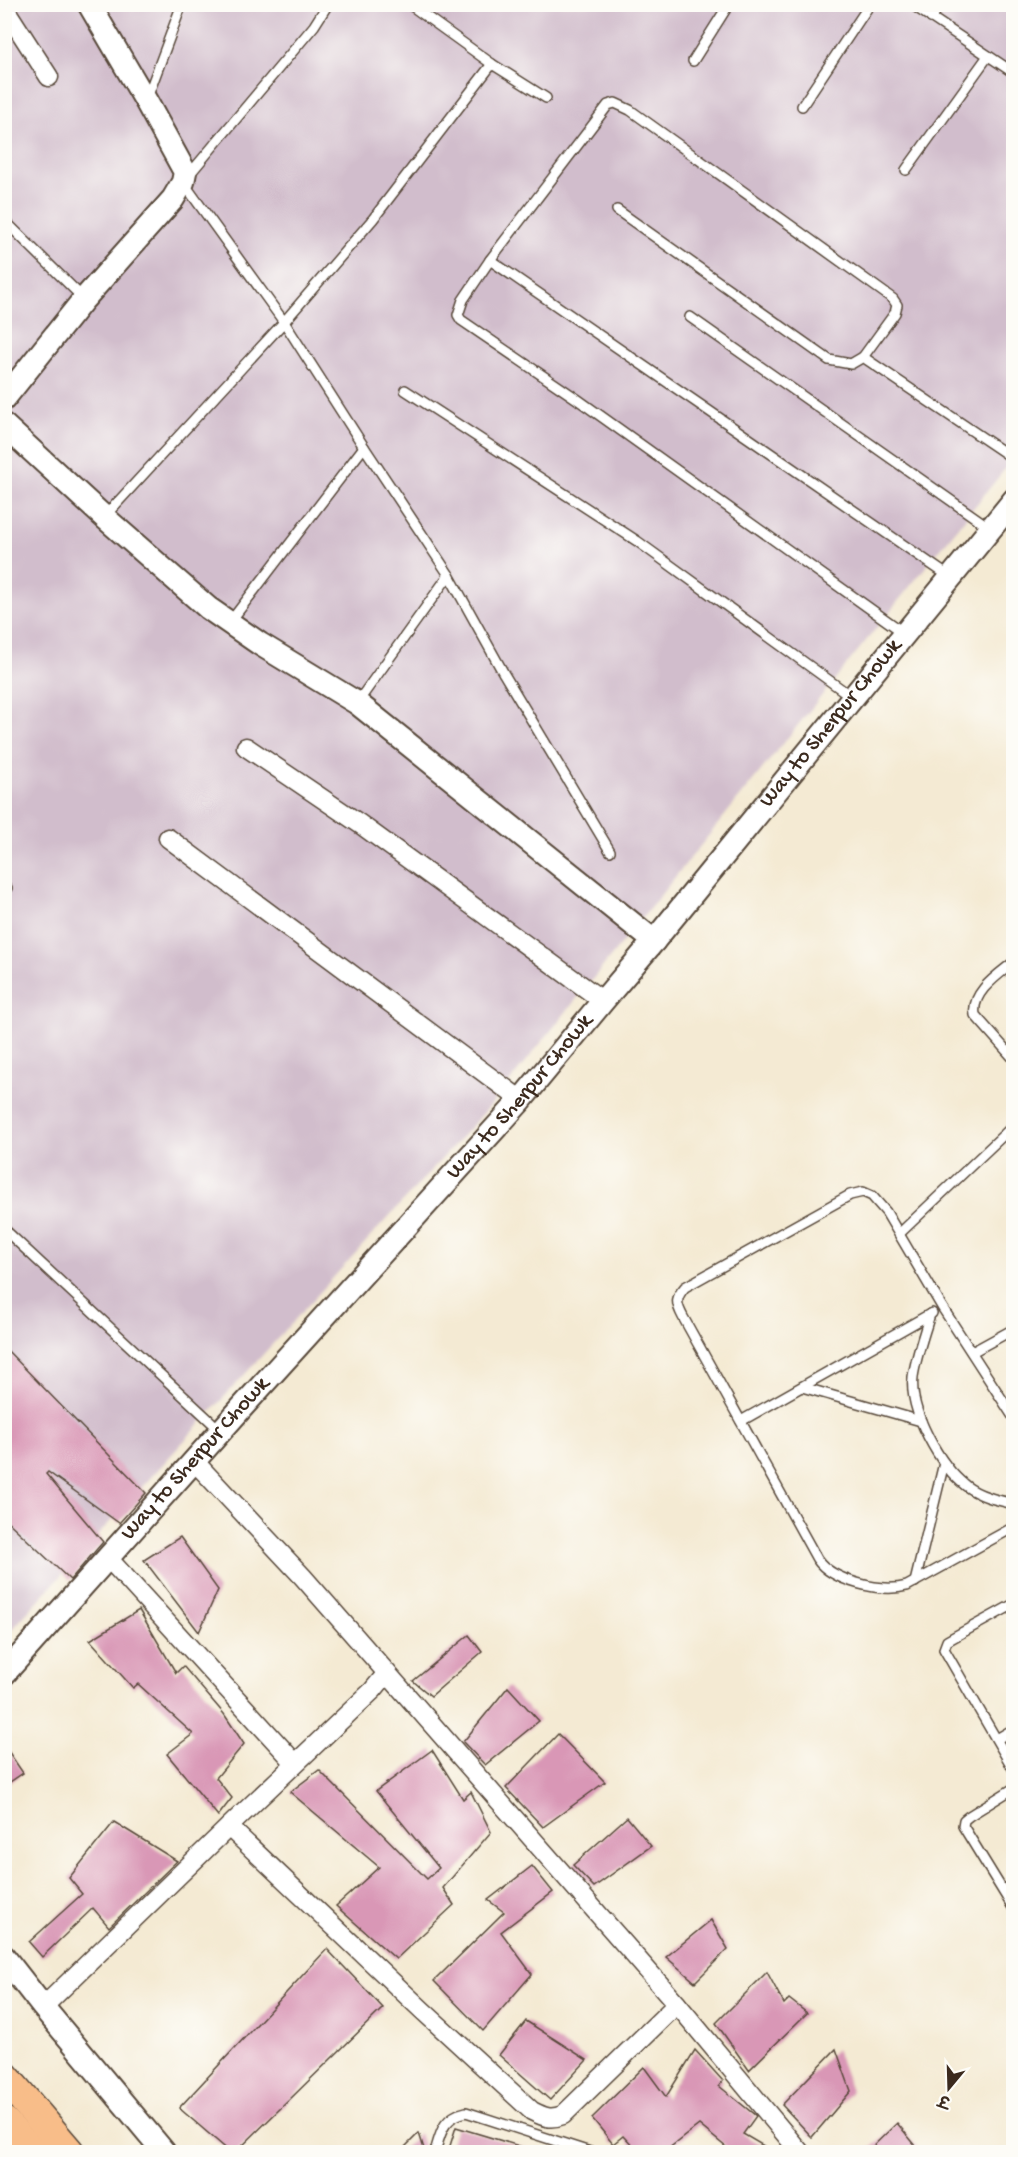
<svg xmlns="http://www.w3.org/2000/svg" width="1018" height="2157" font-family="'Gochi Hand','Playpen Sans Deva',sans-serif">
	<style>
		.industrial { fill: #d1bdcc }
		.building { fill: #d997b6 }
		.lines { fill: none; stroke-linecap: round; stroke-linejoin: round }
		.service-casing { stroke: #574739; stroke-width: 12 }
		.minor-casing { stroke: #574739; stroke-width: 21 }
		.tertiary-casing { stroke: #574739; stroke-width: 26 }
		.trunk-casing { stroke: #574739; stroke-width: 33 }
		.service { stroke: #fff; stroke-width: 9 }
		.minor { stroke: #fff; stroke-width: 18 }
		.tertiary { stroke: #fff; stroke-width: 22 }
		.trunk { stroke: #f8bd89; stroke-width: 30 }
		.labels { text-anchor: middle; dominant-baseline: central; stroke-width: 6; stroke-linejoin: round; paint-order: stroke }
		.street-label { font-size: 22px; fill: #3b2a1e; stroke: #fdfcf7 }
	</style>
	<rect width="100%" height="100%" fill="#fdfcf7"/>
	<filter id="ink" filterUnits="userSpaceOnUse"><feTurbulence type="fractalNoise" baseFrequency=".0167" numOctaves="2"/><feDisplacementMap in="SourceGraphic" scale="12" xChannelSelector="R" yChannelSelector="G"/><feConvolveMatrix kernelMatrix="1 2 1 2 8 2 1 2 1" color-interpolation-filters="sRGB"/></filter>
	<filter id="wash" filterUnits="userSpaceOnUse"><feTurbulence type="fractalNoise" baseFrequency=".008" numOctaves="4" result="noise"/><feDisplacementMap in="SourceGraphic" scale="24" xChannelSelector="R" yChannelSelector="G"/><feGaussianBlur stdDeviation="1.35" result="paint"/><feColorMatrix in="noise" values="0 0 0 0 0 0 0 0 0 0 0 0 0 0 0 0 0 1.4 0 .05"/><feComposite in="paint" operator="in"/></filter>
	<g filter="url(#wash)">
		<rect width="100%" height="100%" fill="#f4ead3"/>
		<polygon class="industrial" points="5,5 1013,5 1013,459 490,1106 5,1637"/>
		<g id="blocks">
			<g class="building">
				<polygon points="4,1347 146,1493 119,1523 48,1472 46,1474 103,1542 70,1580 4,1518"/>
				<polygon points="180,1537 218,1590 199,1632 144,1560"/>
				<polygon points="139,1610 176,1673 183,1666 224,1714 244,1744 216,1778 232,1798 218,1816 167,1754 193,1734 138,1684 133,1688 90,1640"/>
				<polygon points="469,1635 482,1652 431,1696 413,1681"/>
				<polygon points="508,1687 539,1721 485,1765 463,1742"/>
				<polygon points="558,1734 605,1782 543,1827 506,1788"/>
				<polygon points="4,1745 23,1773 4,1786"/>
				<polygon points="432,1750 463,1799 471,1792 491,1832 443,1888 454,1905 396,1959 336,1906 379,1867 290,1792 319,1770 427,1879 439,1868 376,1791"/>
				<polygon points="627,1817 651,1846 594,1887 573,1865"/>
				<polygon points="114,1822 177,1861 109,1927 93,1908 42,1957 29,1942 82,1894 69,1878"/>
				<polygon points="532,1866 553,1892 501,1932 532,1974 483,2031 434,1981 504,1912 488,1900"/>
				<polygon points="711,1920 728,1949 695,1982 666,1957"/>
				<polygon points="327,1949 383,2008 236,2152 230,2152 179,2108"/>
				<polygon points="767,1972 784,2004 789,1999 807,2013 749,2070 716,2023"/>
				<polygon points="526,2021 587,2060 550,2100 499,2055"/>
				<polygon points="836,2049 851,2091 812,2137 782,2105"/>
				<polygon points="695,2050 723,2081 719,2086 756,2116 743,2134 774,2152 732,2152 699,2125 664,2152 638,2152 623,2136 613,2144 592,2118 644,2067 666,2097"/>
				<polygon points="897,2123 921,2152 867,2152"/>
				<polygon points="456,2127 529,2149 529,2152 448,2152"/>
				<polygon points="419,2133 425,2152 400,2152"/>
			</g>
		</g>
	</g>
	<g filter="url(#ink)">
		<use href="#blocks" fill-opacity="0" stroke="#574739" stroke-width="1.5"/>
		<g class="lines">
			<defs>
				<g id="service">
					<polyline points="328,4 314,26 183,182 284,322 364,447 449,575 504,674 610,851"/>
					<polyline points="409,4 492,64 546,98"/>
					<polyline points="911,4 1014,73"/>
					<polyline points="931,18 941,4"/>
					<polyline points="693,61 729,4"/>
					<polyline points="147,98 182,4"/>
					<polyline points="802,106 870,4"/>
					<polyline points="906,170 988,56"/>
					<polyline points="617,210 829,360 851,364 863,357 1014,459"/>
					<polyline points="4,220 84,299"/>
					<polyline points="490,260 950,577"/>
					<polyline points="690,317 990,528"/>
					<polyline points="863,357 895,313 897,305 893,299 630,110 615,103 608,105 490,260 463,300 458,315 461,320 577,399 904,633"/>
					<polyline points="405,390 637,541 852,697"/>
					<polyline points="104,517 284,322 373,219 492,64"/>
					<polyline points="230,622 364,447"/>
					<polyline points="357,703 449,575"/>
					<polyline points="4,886 7,888"/>
					<path d="M1014,962C998,975 971,992 975,1015L1014,1059"/>
					<polyline points="4,1229 221,1431"/>
					<polyline points="900,1233 1014,1125"/>
					<path d="M930,1314C924,1335 916,1356 913,1377C909,1411 940,1466 966,1486C979,1496 997,1500 1014,1504"/>
					<polyline points="972,1352 1014,1329"/>
					<polyline points="802,1387 921,1421"/>
					<path d="M1014,1418L942,1307L886,1212L872,1196L863,1192L850,1195L685,1287C675,1298 676,1304 683,1317L817,1559C832,1581 881,1593 907,1586L1014,1527"/>
					<polyline points="741,1421 932,1313"/>
					<polyline points="915,1582 944,1463"/>
					<polyline points="1014,1604 954,1637 947,1641 944,1649 1014,1770"/>
					<polyline points="997,1739 1014,1729"/>
					<polyline points="1014,1788 969,1816 964,1820 963,1826 1014,1909"/>
					<path d="M435,2152C441,2132 443,2117 466,2112L590,2152"/>
				</g>
				<g id="minor">
					<polyline points="4,7 49,77"/>
					<polyline points="246,747 360,824 603,1001"/>
					<polyline points="168,838 521,1100"/>
					<polyline points="108,1558 295,1763"/>
					<polyline points="387,1673 677,2004 800,2152"/>
					<path d="M229,1827L422,2010L532,2111C544,2117 550,2120 563,2115L677,2004"/>
					<polyline points="43,2007 241,1815 373,1690 387,1673 303,1577 194,1461"/>
				</g>
				<g id="tertiary">
					<polyline points="4,399 84,299 173,199 183,182 185,172 146,101 89,4"/>
					<polyline points="4,425 104,517 208,608 260,644 357,703 654,941"/>
					<path id="s1" d="M4,1674L245,1404L521,1100L603,1001L654,941L1014,500"/>
					<polyline points="4,1957 43,2007 164,2152"/>
				</g>
				<g id="trunk">
					<polyline points="4,2076 69,2152"/>
					<polyline points="4,2122 31,2152"/>
				</g>
			</defs>
			<use href="#service" class="service-casing"/>
			<use href="#minor" class="minor-casing"/>
			<use href="#tertiary" class="tertiary-casing"/>
			<use href="#trunk" class="trunk-casing"/>
			<use href="#service" class="service"/>
			<use href="#minor" class="minor"/>
			<use href="#tertiary" class="tertiary"/>
			<use href="#trunk" class="trunk"/>
		</g>
	</g>
	<g class="labels">
		<g class="street-label">
			<text stroke="none"><textPath href="#s1" startOffset="1260">Way to Sherpur Chowk</textPath></text>
			<text stroke="none"><textPath href="#s1" startOffset="774">Way to Sherpur Chowk</textPath></text>
			<text stroke="none"><textPath href="#s1" startOffset="288">Way to Sherpur Chowk</textPath></text>
		</g>
	</g>
	<rect width="1018" height="2157" fill="none" stroke="#fdfcf7" stroke-width="24"/>
	<g transform="translate(949 2088) rotate(199)" stroke="#fdfcf7" stroke-width="4.5" paint-order="stroke">
	<path d="M0-4.5L10 22L0 15L-10 22Z" fill="#3b2a1e"/>
	<text y="-9" font-size="16" font-weight="bold" text-anchor="middle" fill="#3b2a1e">उ</text>
	</g>
</svg>
